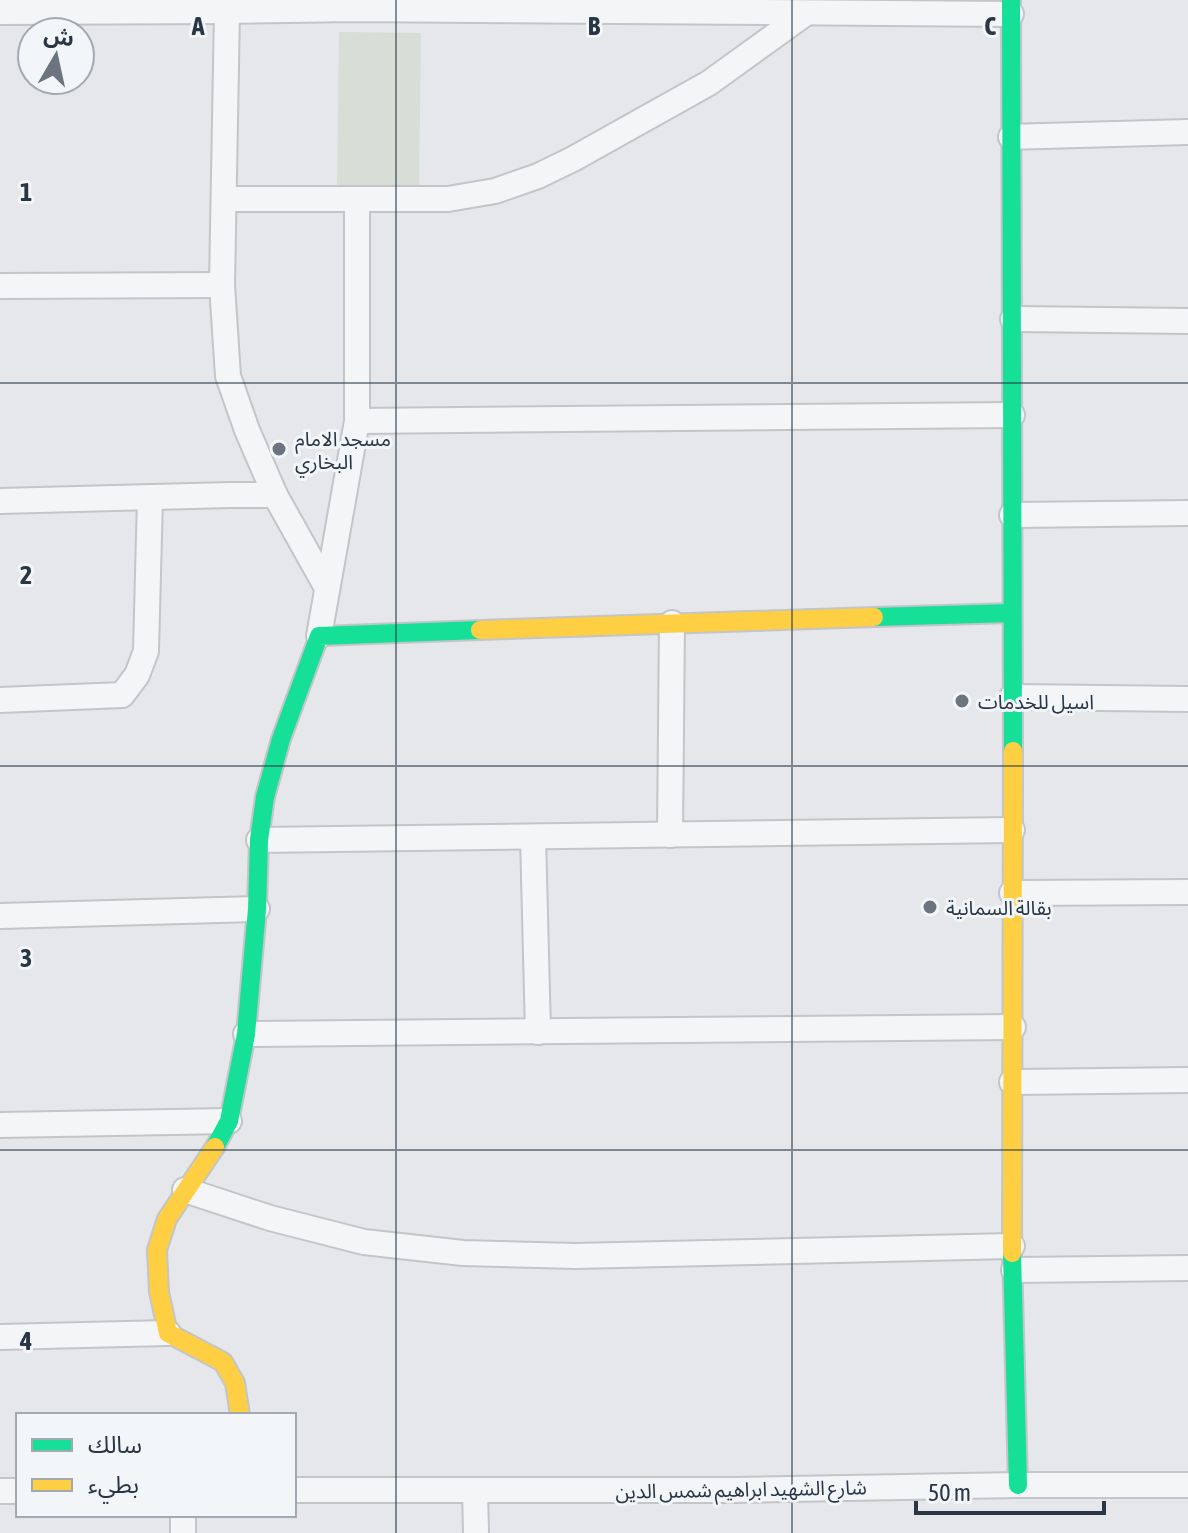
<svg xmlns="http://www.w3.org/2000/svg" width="1188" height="1533" font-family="'Asap Condensed','Noto Sans Arabic',sans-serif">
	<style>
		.green { fill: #d6ded5 }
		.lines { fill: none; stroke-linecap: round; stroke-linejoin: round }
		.street-casing { stroke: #c3c5c8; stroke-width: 28 }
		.fast-casing { stroke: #c3c5c8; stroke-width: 22 }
		.slow-casing { stroke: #c3c5c8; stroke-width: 22 }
		.street { stroke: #f4f5f7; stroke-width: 24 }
		.fast { stroke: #16e098; stroke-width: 18 }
		.slow { stroke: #ffcf43; stroke-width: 18 }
		.grid { fill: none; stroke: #2a3645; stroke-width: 2; stroke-opacity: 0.55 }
		.poi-dot { fill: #6b747f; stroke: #f3f6f9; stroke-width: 3 }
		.labels { text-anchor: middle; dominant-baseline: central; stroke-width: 6; stroke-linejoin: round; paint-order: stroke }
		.poi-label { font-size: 20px; fill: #2a3645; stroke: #f3f6f9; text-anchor: start }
		.street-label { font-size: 20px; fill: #2a3645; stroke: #f3f6f9 }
		.grid-label { font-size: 26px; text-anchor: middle; font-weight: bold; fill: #2a3645; stroke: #f3f6f9; stroke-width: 6; stroke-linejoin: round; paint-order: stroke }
	</style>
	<rect width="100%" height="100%" fill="#e5e7ea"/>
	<polygon class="green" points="339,32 421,33 419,191 337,189"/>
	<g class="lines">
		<defs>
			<g id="street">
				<polyline points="227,11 222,285 228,376 247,430 275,495 327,588"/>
				<polyline points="0,12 227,11 354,9 1011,14"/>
				<polyline points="1011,137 1188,132"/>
				<polyline points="224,199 448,199 495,191 538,176 573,159 709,83 806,13"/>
				<polyline points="0,286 222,285"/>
				<polyline points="1013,319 1188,321"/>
				<polyline points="357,421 1012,415"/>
				<polyline points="0,501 230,495 275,495"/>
				<polyline points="1012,515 1188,513"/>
				<polyline points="319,636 357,421 357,199"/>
				<polyline points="1012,697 1188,699"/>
				<polyline points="0,700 122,695 137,675 146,651 150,497"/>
				<polyline points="670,835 672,623"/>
				<polyline points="533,837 538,1032"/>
				<polyline points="259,840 1012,830"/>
				<polyline points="1012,893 1188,892"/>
				<polyline points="0,916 257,909"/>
				<polyline points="246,1034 1013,1027"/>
				<polyline points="1012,1082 1188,1080"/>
				<polyline points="0,1125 229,1121"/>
				<polyline points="185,1190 270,1218 364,1242 463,1253 575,1256 1012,1246"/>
				<polyline points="1014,1270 1188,1268"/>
				<polyline points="0,1337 168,1333"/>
				<polyline points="294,1490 734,1490 1018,1485 1188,1485"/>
				<polyline points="475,1490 476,1533"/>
				<polyline points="0,1491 18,1491"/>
				<polyline points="183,1533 183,1515"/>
			</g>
			<g id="fast">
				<polyline points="1011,0 1013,751"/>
				<polyline points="874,617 1012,613"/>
				<polyline points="215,1147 229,1121 246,1034 257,909 259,840 265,797 281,739 319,636 480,630"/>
				<polyline points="1012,1253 1018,1485"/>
			</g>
			<g id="slow">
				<polyline points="480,630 874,617"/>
				<polyline points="215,1147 167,1219 157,1250 159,1292 168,1333 223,1362 235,1383 240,1415"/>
				<polyline points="1012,1253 1013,751"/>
			</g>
		</defs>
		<use href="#street" class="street-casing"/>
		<use href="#fast" class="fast-casing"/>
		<use href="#slow" class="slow-casing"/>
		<use href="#street" class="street"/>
		<use href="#fast" class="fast"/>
		<use href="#slow" class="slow"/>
	</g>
	<path class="grid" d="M396,0V1533M792,0V1533M0,383H1188M0,766H1188M0,1150H1188"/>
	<g class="poi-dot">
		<circle cx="279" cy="449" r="8"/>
		<circle cx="962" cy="701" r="8"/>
		<circle cx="930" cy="907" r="8"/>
	</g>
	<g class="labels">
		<g class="poi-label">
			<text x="295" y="438">مسجد الامام<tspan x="295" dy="23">البخاري</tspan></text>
			<text x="978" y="701">اسيل للخدمات</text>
			<text x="946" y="907">بقالة السمانية</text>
		</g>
		<g class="street-label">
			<text transform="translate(741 1489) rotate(-1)">شارع الشهيد ابراهيم شمس الدين</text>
		</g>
	</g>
	<g class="grid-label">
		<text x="198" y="35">A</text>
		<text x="594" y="35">B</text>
		<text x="990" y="35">C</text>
		<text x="26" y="201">1</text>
		<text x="26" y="584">2</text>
		<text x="26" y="967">3</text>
		<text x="26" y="1350">4</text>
	</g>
	<rect x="16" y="1413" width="280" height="104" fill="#f3f6f9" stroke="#a3a9b1" stroke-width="2"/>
	<rect x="32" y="1439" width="40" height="12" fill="#16e098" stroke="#a3a9b1" stroke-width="2"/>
	<text x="88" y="1453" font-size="24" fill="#2a3645">سالك</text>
	<rect x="32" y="1479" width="40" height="12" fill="#ffcf43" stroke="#a3a9b1" stroke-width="2"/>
	<text x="88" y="1493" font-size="24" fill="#2a3645">بطيء</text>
	<g transform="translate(56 56) rotate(9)"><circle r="38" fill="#f3f6f9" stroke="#a3a9b1" stroke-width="2"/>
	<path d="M0-6L14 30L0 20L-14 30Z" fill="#6b747f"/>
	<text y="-12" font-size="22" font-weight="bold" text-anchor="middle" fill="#2a3645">ش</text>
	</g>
	<path d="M916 1501v12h188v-12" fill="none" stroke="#2a3645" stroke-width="4"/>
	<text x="928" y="1501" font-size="24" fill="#2a3645" stroke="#f3f6f9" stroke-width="6" paint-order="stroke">50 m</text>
</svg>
